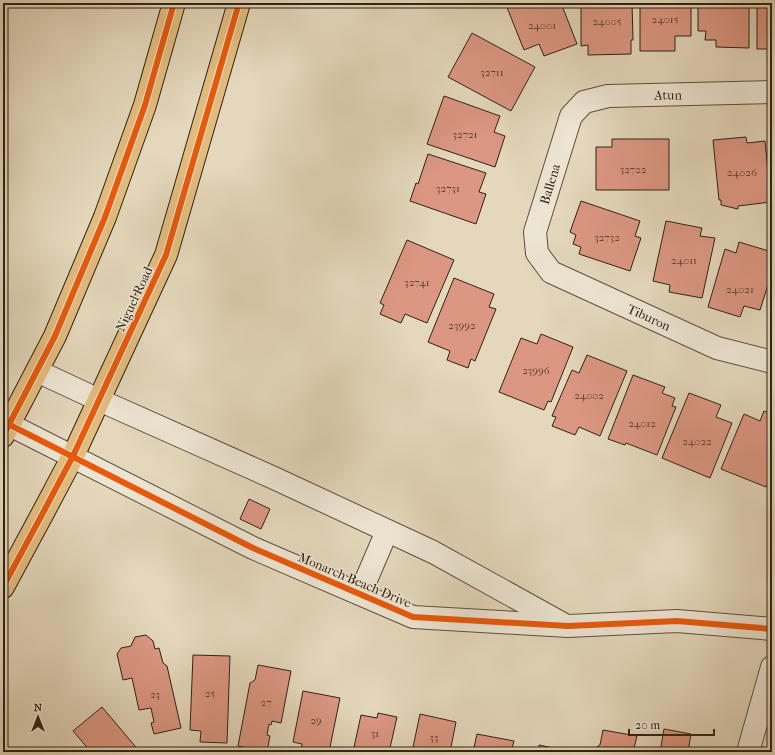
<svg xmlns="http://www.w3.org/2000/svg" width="775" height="755" font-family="'IM FELL French Canon',serif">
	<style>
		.building { fill: #dc9782; stroke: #2e2315 }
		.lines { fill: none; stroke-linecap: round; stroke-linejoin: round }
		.minor-casing { stroke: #5c503e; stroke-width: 24 }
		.major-casing { stroke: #2e2315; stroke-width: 24 }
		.minor { stroke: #ede5d3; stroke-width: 22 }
		.major { stroke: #e2bc7e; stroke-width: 22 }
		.cycleway-casing { stroke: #ede5d3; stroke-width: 8 }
		.cycleway { stroke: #e8590c; stroke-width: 6 }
		.labels { text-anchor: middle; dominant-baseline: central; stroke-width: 3; stroke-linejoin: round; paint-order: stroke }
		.number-label { font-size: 11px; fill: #5a4030 }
		.street-label { font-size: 13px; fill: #2e2315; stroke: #ede5d3 }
	</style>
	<rect width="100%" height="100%" fill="#e4d7bb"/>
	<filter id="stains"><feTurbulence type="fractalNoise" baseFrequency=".005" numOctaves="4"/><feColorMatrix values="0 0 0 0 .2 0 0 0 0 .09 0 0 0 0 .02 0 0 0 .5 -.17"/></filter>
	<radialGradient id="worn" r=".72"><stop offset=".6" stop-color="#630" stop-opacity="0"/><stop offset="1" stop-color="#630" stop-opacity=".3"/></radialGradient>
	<g class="building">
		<polygon points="499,3 561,3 577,44 544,56 539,44 524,50 506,5 500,7"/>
		<polygon points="581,3 632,3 633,40 631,40 631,54 588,55 588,45 581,46"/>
		<polygon points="640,3 691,3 691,36 675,36 675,51 640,51"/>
		<polygon points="698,3 749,3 749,48 716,47 716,40 705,40 706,31 698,31"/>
		<rect x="757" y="3" width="15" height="46"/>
		<polygon points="472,33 535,67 511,111 448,77"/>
		<polygon points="444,96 500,116 494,132 505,136 495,167 427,144"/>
		<polygon points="746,137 747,143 765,141 771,202 738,206 738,209 721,205 721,200 719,200 713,140"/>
		<polygon points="612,139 669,139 669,190 596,190 596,147 612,147"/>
		<polygon points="428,154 486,173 479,192 486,194 476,224 410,201 416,183 418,184"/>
		<polygon points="581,201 640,221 635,236 641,238 630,271 579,254 581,247 573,244 576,235 570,232"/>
		<polygon points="666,221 702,228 700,236 715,238 702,298 669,292 670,285 653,281"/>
		<polygon points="407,240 454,260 427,323 405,314 401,323 380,314 384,305 380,303"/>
		<polygon points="739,242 772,252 772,272 760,310 744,306 740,317 708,307 725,249 736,253"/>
		<polygon points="454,278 494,294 489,307 496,309 475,361 471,359 468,368 447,360 450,351 428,342"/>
		<polygon points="541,334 573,347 551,402 548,401 544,410 499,392 521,338 537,344"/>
		<polygon points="587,355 627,371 600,436 579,427 575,435 552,426 556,417 552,416 572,370 579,373"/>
		<polygon points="633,375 665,387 662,393 675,398 672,406 676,407 657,455 626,443 625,445 608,439"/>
		<polygon points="689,393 721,405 716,417 732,423 710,478 662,458"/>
		<polygon points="764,411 772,414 772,478 771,477 766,487 721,469 744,414 760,421"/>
		<polygon points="249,499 270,509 261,529 240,519"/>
		<polygon points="146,635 153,641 155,649 159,648 163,663 167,666 181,728 154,734 151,723 154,722 151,708 139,710 132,678 123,680 117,654 121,648 131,646 135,637"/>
		<polygon points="193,655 230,656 227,743 200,742 201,731 190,730"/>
		<polygon points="258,665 291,671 281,723 272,721 271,725 269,724 267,735 270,736 267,752 238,746 250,683 255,680"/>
		<polygon points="303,691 340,698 329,752 301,752 302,744 293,742"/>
		<polygon points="102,707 140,752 100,752 98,750 96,752 91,752 73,731"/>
		<polygon points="378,713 397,717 390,748 386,748 386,751 388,752 353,752 361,715 377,718"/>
		<polygon points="420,714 456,722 450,752 412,752"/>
		<polygon points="664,729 691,734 688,752 660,752"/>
		<polygon points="603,730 637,736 633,752 594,752 595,748 600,745"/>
		<polygon points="477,734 514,741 511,752 473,752"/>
		<polygon points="539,745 572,752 538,752"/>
	</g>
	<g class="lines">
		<defs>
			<g id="minor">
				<path id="s1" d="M772,92L608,96L584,102L571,116L535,232L537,253L551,272L717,348L772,362"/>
				<polyline points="37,371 99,400 274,478 433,552 563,624"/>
				<polyline points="10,425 253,548 413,617 568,626 677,621 772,629"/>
				<polyline points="360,594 387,531"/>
				<polyline points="748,752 772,667"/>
			</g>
			<g id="major">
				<polyline points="3,436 55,336 105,217 145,105 174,3"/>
				<polyline points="3,587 45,509 73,456 166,255 239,3"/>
			</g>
		</defs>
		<use href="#minor" class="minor-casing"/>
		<use href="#major" class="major-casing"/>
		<use href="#minor" class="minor"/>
		<use href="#major" class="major"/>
		<defs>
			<g id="cycleway">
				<polyline points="10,425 253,548 413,617 568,626 677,621 772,629"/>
				<polyline points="3,436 55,336 105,217 145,105 174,3"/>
				<polyline points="3,587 45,509 73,456 166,255 239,3"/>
			</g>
		</defs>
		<use href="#cycleway" class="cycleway-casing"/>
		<use href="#cycleway" class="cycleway"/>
	</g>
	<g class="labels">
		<g class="number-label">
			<text x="665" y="19">24015</text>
			<text x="607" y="21">24005</text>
			<text x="542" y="25">24001</text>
			<text x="492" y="72">32711</text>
			<text x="465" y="134">32721</text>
			<text x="633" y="169">32722</text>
			<text x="742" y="172">24026</text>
			<text x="448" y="188">32731</text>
			<text x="607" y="237">32732</text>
			<text x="684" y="260">24011</text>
			<text x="417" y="282">32741</text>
			<text x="740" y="289">24021</text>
			<text x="462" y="325">23992</text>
			<text x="536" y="370">23996</text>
			<text x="589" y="395">24002</text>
			<text x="642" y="423">24012</text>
			<text x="697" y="441">24022</text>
			<text x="210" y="693">25</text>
			<text x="155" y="694">23</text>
			<text x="266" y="702">27</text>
			<text x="316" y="720">29</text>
			<text x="375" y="733">31</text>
			<text x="434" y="737">33</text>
		</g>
		<g class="street-label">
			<text transform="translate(668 95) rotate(-1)">Atun</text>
			<text transform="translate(550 184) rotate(-73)">Ballena</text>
			<text transform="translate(134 299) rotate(-65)">Niguel Road</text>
			<text stroke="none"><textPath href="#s1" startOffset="482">Tiburon</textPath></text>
			<text transform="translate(355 580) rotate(23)">Monarch Beach Drive</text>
		</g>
	</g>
	<rect width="775" height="755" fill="none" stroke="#e4d7bb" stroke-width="16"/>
	<rect x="4" y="4" width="767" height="747" fill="none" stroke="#2e2315" stroke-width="2"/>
	<rect x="8" y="8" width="759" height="739" fill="none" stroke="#2e2315"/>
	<g transform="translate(38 717)" stroke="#ede5d3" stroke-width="3" paint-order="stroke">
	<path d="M0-3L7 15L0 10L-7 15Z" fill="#2e2315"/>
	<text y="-6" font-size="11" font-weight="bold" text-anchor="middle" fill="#2e2315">N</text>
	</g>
	<path d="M629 729v6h85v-6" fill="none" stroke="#2e2315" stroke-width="2"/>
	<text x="635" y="729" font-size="12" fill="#2e2315" stroke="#ede5d3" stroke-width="3" paint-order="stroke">20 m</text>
	<rect width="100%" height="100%" filter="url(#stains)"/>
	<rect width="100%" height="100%" fill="url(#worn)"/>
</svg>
